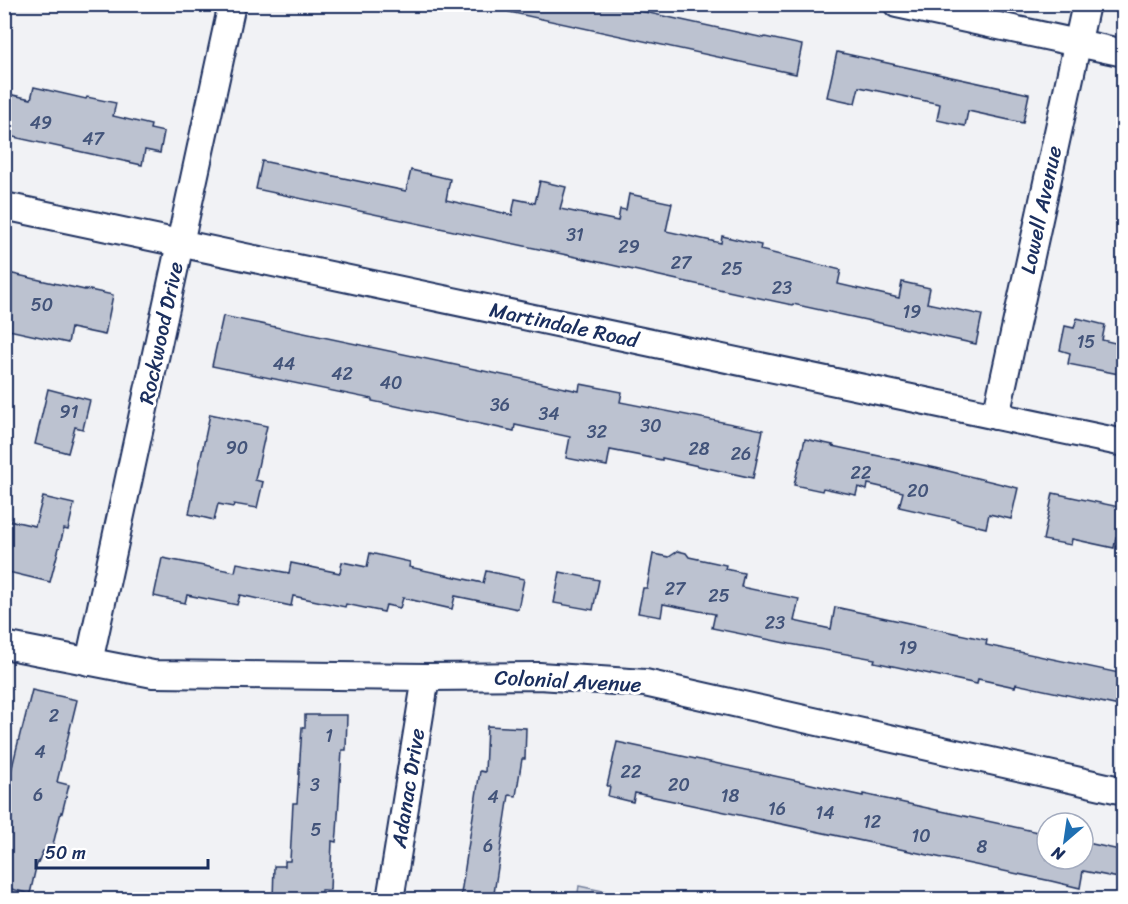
<svg xmlns="http://www.w3.org/2000/svg" width="1128" height="904" font-family="Sriracha,sans-serif">
	<style>
		.green { fill: #d2d6df; stroke: #76829e; stroke-width: 1.5 }
		.building { fill: #bcc2d0; stroke: #1b2f5e; stroke-width: 1.5 }
		.lines { fill: none; stroke-linecap: round; stroke-linejoin: round }
		.minor-casing { stroke: #1b2f5e; stroke-width: 30 }
		.minor { stroke: #fff; stroke-width: 26 }
		.labels { text-anchor: middle; dominant-baseline: central; stroke-width: 6; stroke-linejoin: round; paint-order: stroke }
		.number-label { font-size: 18px; fill: #43547a }
		.street-label { font-size: 21px; fill: #1b2f5e; stroke: #fff }
	</style>
	<rect width="100%" height="100%" fill="#f1f2f5"/>
	<filter id="ink" filterUnits="userSpaceOnUse"><feTurbulence type="fractalNoise" baseFrequency=".0167" numOctaves="2"/><feDisplacementMap in="SourceGraphic" scale="12" xChannelSelector="R" yChannelSelector="G"/><feConvolveMatrix kernelMatrix="1 2 1 2 8 2 1 2 1" color-interpolation-filters="sRGB"/></filter>
	<g filter="url(#ink)">
		<polygon class="green" points="579,886 641,899 577,899"/>
		<g class="building">
			<polygon points="510,4 608,4 764,38 765,37 802,45 796,74 509,12"/>
			<polygon points="837,52 1029,94 1023,123 968,111 965,126 937,120 940,104 859,87 855,103 827,97"/>
			<polygon points="34,87 86,99 87,97 116,103 113,116 151,125 150,129 164,132 160,153 145,150 142,165 4,135 4,93 31,99"/>
			<polygon points="262,161 406,191 411,170 450,179 446,200 512,215 515,199 535,203 540,181 566,187 560,209 618,221 620,209 626,210 629,194 672,203 666,231 721,243 722,236 761,245 760,250 841,270 838,284 899,298 902,282 930,288 927,303 982,315 976,344 793,304 792,305 673,279 581,258 256,189"/>
			<polygon points="4,272 85,290 85,289 113,295 105,335 71,328 68,343 4,329"/>
			<polygon points="223,316 579,391 580,384 622,392 620,402 763,430 753,478 662,458 662,460 610,450 607,466 566,458 570,437 515,425 514,431 372,401 372,399 212,366"/>
			<polygon points="1077,318 1105,325 1102,340 1124,345 1124,375 1068,364 1070,353 1060,350 1065,326 1074,328"/>
			<polygon points="48,389 90,400 83,429 75,427 68,453 35,444"/>
			<polygon points="210,414 267,426 255,480 263,482 257,508 234,504 233,507 218,504 214,520 189,514"/>
			<polygon points="805,439 833,445 832,446 936,468 1018,488 1011,519 989,514 986,528 957,521 957,520 899,507 903,492 868,484 867,490 858,487 856,495 823,488 822,491 794,485"/>
			<polygon points="1053,493 1124,508 1124,539 1116,537 1114,548 1072,539 1071,545 1043,540"/>
			<polygon points="43,497 74,504 68,530 64,529 50,582 4,571 4,519 35,526"/>
			<polygon points="678,551 686,553 689,557 726,565 725,569 744,573 741,587 799,599 794,621 831,629 835,607 987,640 986,645 1124,674 1124,707 1016,684 1015,687 978,679 977,684 874,662 875,659 790,644 712,628 715,614 663,604 661,617 638,613 643,588 647,588 653,554 669,557"/>
			<polygon points="370,553 410,562 409,567 483,583 486,571 524,579 518,609 455,596 452,609 403,598 400,608 386,605 384,612 346,604 345,607 293,596 291,606 240,595 237,605 187,595 185,603 154,596 162,558 235,572 237,563 289,573 291,563 340,573 342,562 367,567"/>
			<polygon points="560,572 599,580 593,610 554,603"/>
			<polygon points="32,690 77,700 57,782 69,785 62,813 61,812 51,853 43,851 36,867 30,894 4,887 4,801 21,730 22,730"/>
			<polygon points="305,715 347,715 346,750 342,750 337,832 336,842 332,841 330,890 321,890 321,900 273,900 274,866 285,866 285,861 290,861 293,803 297,803 302,727 305,727"/>
			<polygon points="487,726 526,728 525,759 522,759 516,796 509,795 493,900 460,900 480,771 485,772"/>
			<polygon points="617,742 807,783 844,792 863,796 863,794 1047,834 1047,859 1083,859 1083,842 1124,851 1124,879 1083,871 1080,888 1051,881 635,793 633,802 608,796 610,786 607,786"/>
		</g>
		<g class="lines">
			<defs>
				<g id="minor">
					<polyline points="897,4 1124,53"/>
					<polyline points="4,206 1124,443"/>
					<polyline points="996,416 1086,4"/>
					<polyline points="4,645 153,674 426,677 539,676 645,683 1124,791"/>
					<polyline points="89,662 232,4"/>
					<polyline points="390,900 426,677"/>
				</g>
			</defs>
			<use href="#minor" class="minor-casing"/>
			<use href="#minor" class="minor"/>
		</g>
	</g>
	<g class="labels">
		<g class="number-label">
			<text x="41" y="123">49</text>
			<text x="93" y="139">47</text>
			<text x="575" y="235">31</text>
			<text x="629" y="247">29</text>
			<text x="681" y="263">27</text>
			<text x="732" y="269">25</text>
			<text x="782" y="288">23</text>
			<text x="42" y="305">50</text>
			<text x="912" y="312">19</text>
			<text x="1086" y="342">15</text>
			<text x="284" y="364">44</text>
			<text x="342" y="374">42</text>
			<text x="391" y="383">40</text>
			<text x="500" y="405">36</text>
			<text x="69" y="412">91</text>
			<text x="549" y="414">34</text>
			<text x="651" y="426">30</text>
			<text x="597" y="432">32</text>
			<text x="237" y="448">90</text>
			<text x="699" y="449">28</text>
			<text x="741" y="454">26</text>
			<text x="861" y="473">22</text>
			<text x="918" y="491">20</text>
			<text x="675" y="589">27</text>
			<text x="719" y="596">25</text>
			<text x="775" y="623">23</text>
			<text x="908" y="648">19</text>
			<text x="54" y="716">2</text>
			<text x="329" y="736">1</text>
			<text x="40" y="752">4</text>
			<text x="631" y="772">22</text>
			<text x="315" y="785">3</text>
			<text x="679" y="785">20</text>
			<text x="38" y="795">6</text>
			<text x="730" y="796">18</text>
			<text x="493" y="797">4</text>
			<text x="777" y="809">16</text>
			<text x="825" y="813">14</text>
			<text x="872" y="822">12</text>
			<text x="316" y="830">5</text>
			<text x="921" y="836">10</text>
			<text x="488" y="846">6</text>
			<text x="982" y="847">8</text>
		</g>
		<g class="street-label">
			<text transform="translate(1041 210) rotate(-78)">Lowell Avenue</text>
			<text transform="translate(564 325) rotate(12)">Martindale Road</text>
			<text transform="translate(161 333) rotate(-78)">Rockwood Drive</text>
			<text transform="translate(568 681) rotate(3)">Colonial Avenue</text>
			<text transform="translate(408 788) rotate(-81)">Adanac Drive</text>
		</g>
	</g>
	<rect width="1128" height="904" fill="none" stroke="#fff" stroke-width="24"/>
	<rect x="12" y="12" width="1104" height="880" fill="none" stroke="#1b2f5e" stroke-width="2" filter="url(#ink)"/>
	<g transform="translate(1065 841) rotate(209)"><circle r="28" fill="#ffffff" stroke="#a4acbf" stroke-width="1.5"/>
	<path d="M0-4.5L10 22L0 15L-10 22Z" fill="#1f6fb2"/>
	<text y="-9" font-size="16" font-weight="bold" text-anchor="middle" fill="#1b2f5e">N</text>
	</g>
	<path d="M36 859v9h172v-9" fill="none" stroke="#1b2f5e" stroke-width="3"/>
	<text x="45" y="859" font-size="18" fill="#1b2f5e" stroke="#ffffff" stroke-width="4.5" paint-order="stroke">50 m</text>
</svg>
